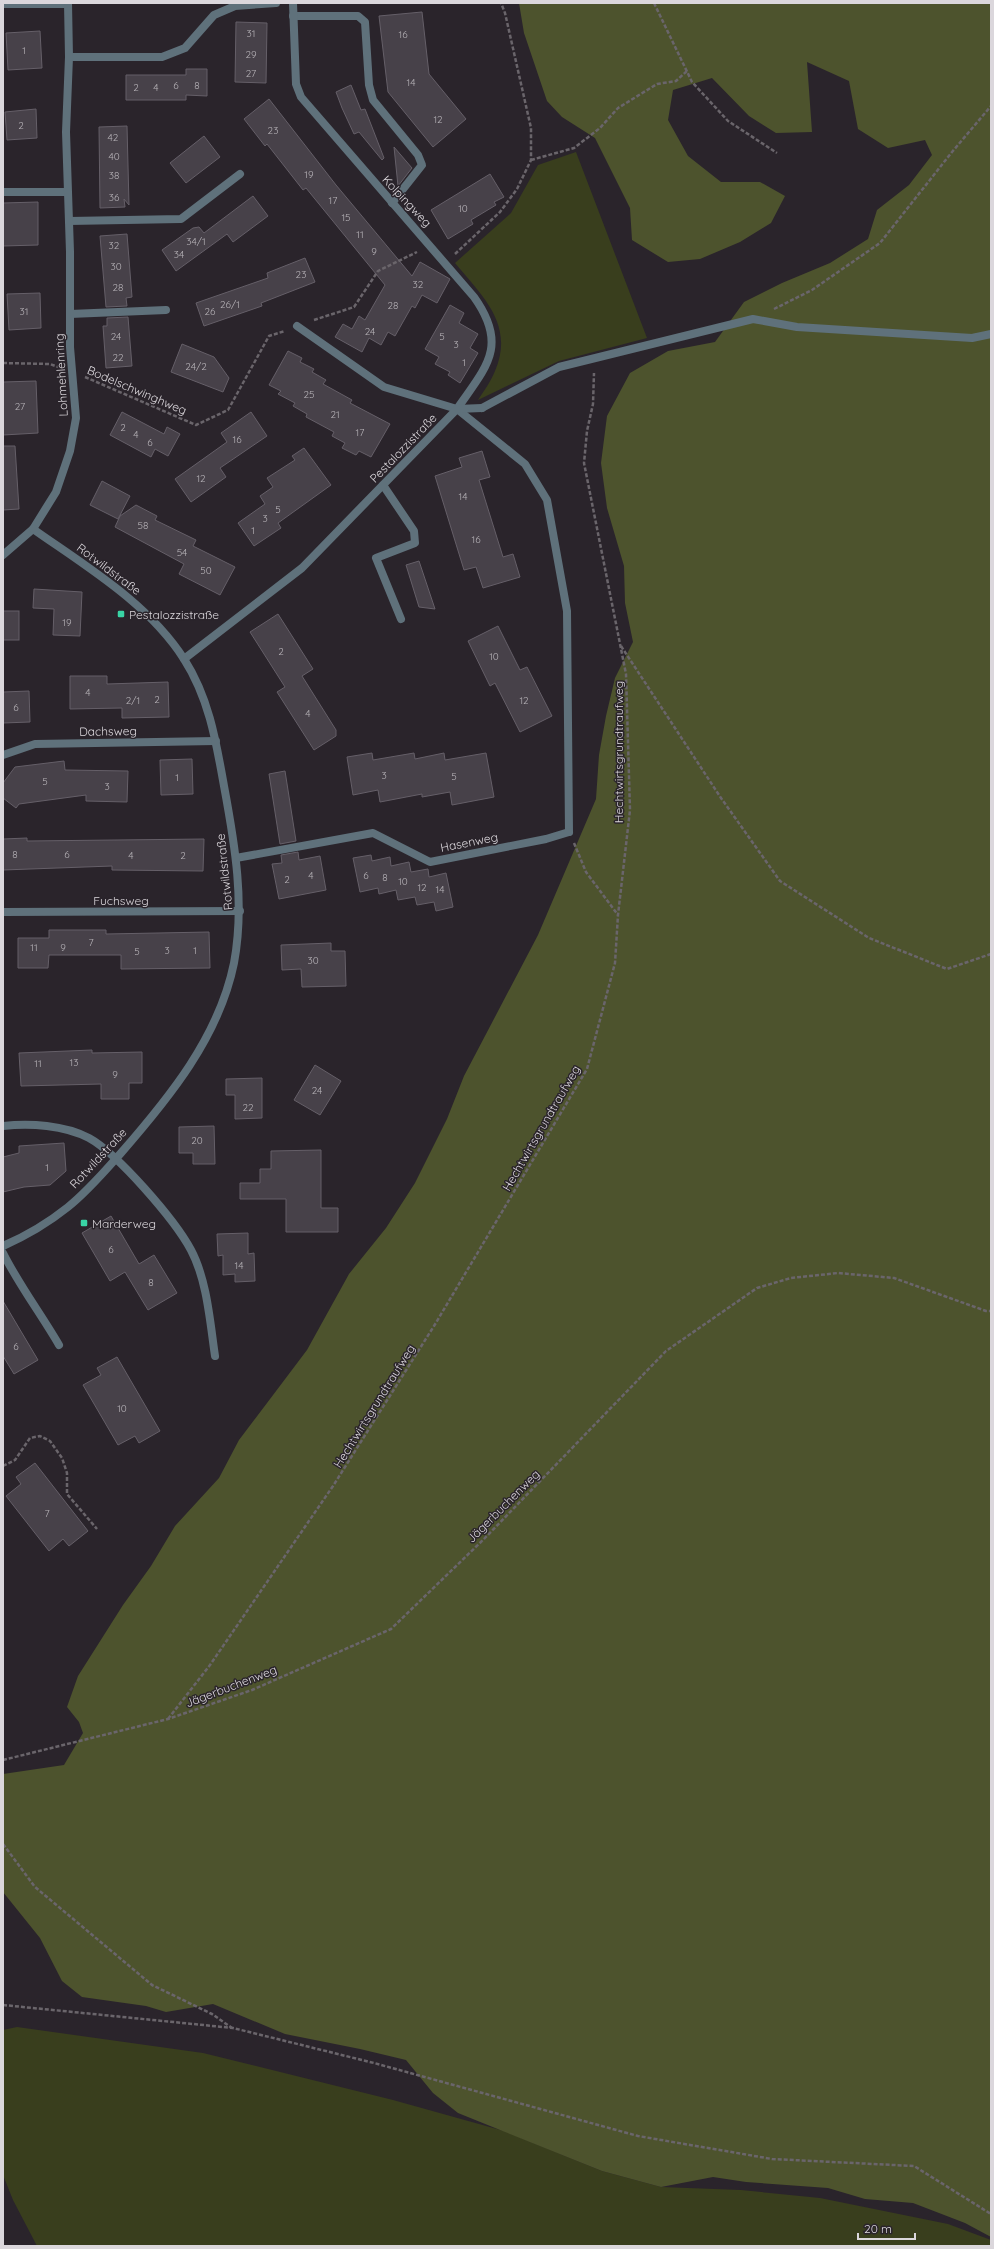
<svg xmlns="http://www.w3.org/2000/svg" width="994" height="2249" font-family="Quicksand,sans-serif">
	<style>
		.green { fill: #393e1d }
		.forest { fill: #4d532d }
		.building { fill: #474149; stroke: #655f68 }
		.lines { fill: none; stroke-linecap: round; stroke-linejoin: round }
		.path { stroke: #6a656b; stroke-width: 2.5; stroke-dasharray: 4 2; stroke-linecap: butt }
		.service { stroke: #5f717b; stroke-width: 8 }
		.minor { stroke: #5f717b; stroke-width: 8 }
		.poi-dot { fill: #39d4a5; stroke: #2a242b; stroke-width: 1.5 }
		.labels { text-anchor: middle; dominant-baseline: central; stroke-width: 3; stroke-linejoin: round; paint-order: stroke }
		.number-label { font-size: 10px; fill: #b6b2b7 }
		.street-label { font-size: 12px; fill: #dbd7dc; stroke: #2a242b }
		.poi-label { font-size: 12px; fill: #dbd7dc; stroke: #2a242b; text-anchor: start }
	</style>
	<rect width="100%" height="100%" fill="#2a242b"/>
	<g class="green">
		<path d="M576,152L647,338L559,361L478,400C484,391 491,381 495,371C515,324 482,296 455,263L511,213L538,165Z"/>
		<polygon points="17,2027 203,2053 393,2100 504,2131 602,2171 661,2187 741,2190 820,2198 948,2224 991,2240 991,2246 37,2246 13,2200 3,2175 3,2030"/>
	</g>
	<polygon class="forest" points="519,3 991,3 991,2237 965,2223 913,2203 865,2199 828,2188 746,2182 713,2177 661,2187 602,2171 458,2113 433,2093 406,2060 360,2049 285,2034 213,2004 166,2012 146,2006 82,1997 62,1981 40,1938 3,1892 3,1774 64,1765 83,1733 79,1722 67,1707 78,1676 123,1605 151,1566 175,1526 219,1478 239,1440 307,1350 349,1274 386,1228 415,1183 447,1119 464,1076 538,935 596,799 599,755 606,716 615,678 633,642 625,603 624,566 607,508 601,463 607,416 630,373 668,351 715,342 744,302 782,283 830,263 868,239 877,210 909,185 932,155 925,140 888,148 858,129 849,81 807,62 812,132 776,133 749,116 712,78 673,90 668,120 688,156 721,182 760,182 785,196 771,223 740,242 700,259 668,262 632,240 630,208 595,138 562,117 547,101 524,33"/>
	<g class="building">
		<polygon points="422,12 429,74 466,119 433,147 388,92 379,16"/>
		<polygon points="236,22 267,23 266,83 235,82"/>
		<polygon points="40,31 42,68 8,70 6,33"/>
		<polygon points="186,69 207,69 207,96 186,95 186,100 126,100 126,75 186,75"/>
		<polygon points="351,85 361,110 365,109 384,158 382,160 359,132 354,134 342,108 336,92"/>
		<polygon points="269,99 336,185 412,276 420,262 450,279 437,303 422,295 415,308 412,306 395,336 388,332 381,345 369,338 362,352 335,337 343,324 352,329 359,316 365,320 385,285 306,188 303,190 267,144 265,146 244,119"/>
		<polygon points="36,109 37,138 7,140 5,112"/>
		<polygon points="127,126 129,205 124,199 125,207 100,208 99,127"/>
		<polygon points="204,136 220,157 186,183 170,163"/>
		<polygon points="394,147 412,168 398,186"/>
		<polygon points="490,174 504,197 494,202 496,205 471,220 473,224 448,239 431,210"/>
		<polygon points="253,196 268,216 233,242 227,234 176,271 162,250 193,228 199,227 204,233"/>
		<polygon points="38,202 38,245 3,246 3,203"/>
		<polygon points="127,234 132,297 126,298 127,306 106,307 100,236"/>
		<polygon points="305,258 315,282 261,303 262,306 204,326 196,303 268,278 267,273"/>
		<polygon points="40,293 41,328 9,330 7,294"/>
		<polygon points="450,305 464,313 459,323 478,334 470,348 478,353 460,383 448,375 450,372 435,364 439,357 425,349"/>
		<polygon points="128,317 132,366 106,368 103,326 107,326 107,318"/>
		<polygon points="182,344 214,357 229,378 223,392 171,372"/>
		<polygon points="288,351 302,358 300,362 314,369 312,372 326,380 323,384 352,400 350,403 390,424 371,457 359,451 356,455 342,448 345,443 332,436 334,432 306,417 307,414 293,406 295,403 278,394 281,391 269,385"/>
		<polygon points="36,381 38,433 3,435 3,382"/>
		<polygon points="122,412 164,434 167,427 180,434 168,456 155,449 151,457 110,435"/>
		<polygon points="251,412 267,436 220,468 226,477 191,502 175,479 227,442 221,433"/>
		<polygon points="3,446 15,446 19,509 3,510"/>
		<polygon points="304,448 331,485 278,523 281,528 254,546 238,523 265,504 260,496 273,487 267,478 295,460 292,456"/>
		<polygon points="482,451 490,477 479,480 503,557 513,554 520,577 483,588 476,567 464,570 435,476 462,467 459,458"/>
		<polygon points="102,481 130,496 118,519 90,505"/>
		<polygon points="136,505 157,516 155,520 196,540 193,546 235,567 220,595 179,574 184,564 115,527 120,516"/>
		<polygon points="419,561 435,609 419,607 406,565"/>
		<polygon points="34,589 82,592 80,636 53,635 54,609 33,608"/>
		<rect x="3" y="611" width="16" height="29"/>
		<polygon points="278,614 313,669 302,676 336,730 336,736 314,750 277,692 285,687 250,632"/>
		<polygon points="498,626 520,670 527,667 552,716 520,732 495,683 490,686 468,641"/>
		<polygon points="70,676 107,676 107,684 168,682 169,717 122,718 122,708 70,709"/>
		<polygon points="29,691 30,722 3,723 3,692"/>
		<polygon points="372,753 373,760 414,753 415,759 444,753 445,760 486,753 494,797 452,805 450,792 422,797 422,794 380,802 378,790 353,795 347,757"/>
		<polygon points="192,759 193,794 161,795 160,760"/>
		<polygon points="64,761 65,770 128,771 127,802 86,801 86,795 19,804 16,808 3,798 3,783 15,767"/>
		<polygon points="285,771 296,841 280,844 269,774"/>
		<polygon points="27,838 27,841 204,839 203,871 112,870 112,866 3,870 3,839"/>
		<polygon points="298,852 299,860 320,856 326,890 279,899 272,864 282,863 281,855"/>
		<polygon points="371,855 372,861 390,857 391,866 409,862 411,872 428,869 429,877 446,873 453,907 436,911 434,902 417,905 415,897 398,900 396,890 379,894 378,888 360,892 353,858"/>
		<polygon points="49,930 106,930 106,934 209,932 210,968 121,969 121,955 49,955 48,968 18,968 18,938 49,938"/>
		<polygon points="331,943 331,951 345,951 346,986 302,987 301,969 282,970 281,945"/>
		<polygon points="92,1050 92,1053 142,1052 142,1083 129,1083 129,1099 101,1099 101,1084 21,1086 19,1053"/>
		<polygon points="315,1065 341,1081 320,1115 294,1100"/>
		<polygon points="262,1078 262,1118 235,1119 235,1095 226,1095 226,1079"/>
		<polygon points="214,1126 215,1164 193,1164 193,1153 179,1153 179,1127"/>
		<polygon points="64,1143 66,1171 50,1185 24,1187 3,1192 3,1157 19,1153 19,1146"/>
		<polygon points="321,1150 321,1208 338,1208 338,1232 286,1232 286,1199 240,1199 240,1183 260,1183 260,1169 271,1169 271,1151"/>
		<polygon points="111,1216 139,1264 154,1255 177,1293 148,1310 125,1272 110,1281 82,1233"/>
		<polygon points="248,1233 248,1254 254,1253 255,1281 235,1282 235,1274 223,1275 223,1255 218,1256 217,1234"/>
		<polygon points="3,1301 38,1360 14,1374 3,1356"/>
		<polygon points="117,1357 160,1431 139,1443 135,1436 118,1445 83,1385 101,1375 97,1368"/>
		<polygon points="35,1463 88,1531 69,1546 63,1539 49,1551 6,1496 21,1484 16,1477"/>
	</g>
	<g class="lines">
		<g class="path">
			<polyline points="654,3 692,82 728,121 777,153"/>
			<polyline points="531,160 574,148 600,128 618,108 657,84 676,81 688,70"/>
			<polyline points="455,254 500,212 517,189 531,160 531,128 505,13 501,3"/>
			<polyline points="774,309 812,290 880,243 952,152 991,106"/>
			<polyline points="314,320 354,307 378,271 417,252"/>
			<polyline points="3,363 50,364 58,367"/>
			<polyline points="85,377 196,425 228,410 269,336 285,331"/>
			<polyline points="621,646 721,798 780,881 869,938 947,969 991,954"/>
			<polyline points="574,843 586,872 618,915"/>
			<polyline points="3,1466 15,1460 30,1438 40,1436 50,1441 62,1458 67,1473 67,1494 97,1529"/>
			<polyline points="168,1719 210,1665 333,1486 434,1326 587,1069 615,963 618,915 630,810 626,674 584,463 587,431 593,404 594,373"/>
			<polyline points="3,1760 168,1719 252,1690 391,1629 484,1539 666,1351 757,1288 791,1278 838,1273 894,1278 986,1311 991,1311"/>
			<polyline points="3,1844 35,1887 152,1985 212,2014 232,2028"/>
			<polyline points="3,2005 233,2028 374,2063 638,2136 772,2159 914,2166 991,2214"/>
		</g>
		<g class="service">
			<polyline points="293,16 358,16 365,22 369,85 373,100 418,155 422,165 392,203"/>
			<polyline points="482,408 559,367 753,319 797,327 972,338 991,334"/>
			<polyline points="457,409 525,464 547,500 567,611 569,832"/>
			<polyline points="383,485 414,531 415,543 376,558 401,619"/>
			<path d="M3,1253C19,1285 41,1314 59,1345"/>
		</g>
		<g class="minor">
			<path d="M293,3L296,84L301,97L474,297C509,346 486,367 457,409L384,387L297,326"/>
			<polyline points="3,4 68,4"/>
			<polyline points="69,57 162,57 185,48 214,15 235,6 276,3"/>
			<polyline points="3,192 67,192"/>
			<polyline points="69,221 181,219 240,174"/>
			<polyline points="70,314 166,310"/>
			<polyline points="3,555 33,529 56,492 70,451 76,418 70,347 70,252 66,132 69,57 68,3"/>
			<polyline points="184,659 302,568 457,409 482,408"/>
			<polyline points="3,755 35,744 216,741"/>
			<polyline points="236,858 373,833 430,862 546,839 569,832"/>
			<polyline points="3,912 240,911"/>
			<path d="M3,1126C30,1123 64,1125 89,1138C118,1154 175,1220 191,1250C207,1280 210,1322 215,1356"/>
			<path d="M3,1246C26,1236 48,1223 68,1207C88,1191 104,1172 121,1153C169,1098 219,1037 234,963C245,904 235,845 224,786C216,741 209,698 184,659C148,603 87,567 33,529"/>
		</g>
	</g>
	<g class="poi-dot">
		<rect x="117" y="610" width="8" height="8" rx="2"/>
		<rect x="80" y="1219" width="8" height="8" rx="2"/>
	</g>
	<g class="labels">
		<g class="number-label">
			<text x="251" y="33">31</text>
			<text x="403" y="34">16</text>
			<text x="24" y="50">1</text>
			<text x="251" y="54">29</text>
			<text x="251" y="73">27</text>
			<text x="411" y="82">14</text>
			<text x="176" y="85">6</text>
			<text x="197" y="85">8</text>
			<text x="136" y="87">2</text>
			<text x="156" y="87">4</text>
			<text x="438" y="119">12</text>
			<text x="21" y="125">2</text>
			<text x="273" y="130">23</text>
			<text x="113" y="137">42</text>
			<text x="114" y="156">40</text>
			<text x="309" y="174">19</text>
			<text x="114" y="175">38</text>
			<text x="114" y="197">36</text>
			<text x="333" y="200">17</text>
			<text x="463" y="208">10</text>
			<text x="346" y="217">15</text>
			<text x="360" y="234">11</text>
			<text x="196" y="241">34/1</text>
			<text x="114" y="245">32</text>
			<text x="374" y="251">9</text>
			<text x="179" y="254">34</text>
			<text x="116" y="266">30</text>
			<text x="301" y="274">23</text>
			<text x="418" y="284">32</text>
			<text x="118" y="287">28</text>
			<text x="230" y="304">26/1</text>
			<text x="393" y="305">28</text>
			<text x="24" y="311">31</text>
			<text x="210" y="311">26</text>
			<text x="370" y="331">24</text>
			<text x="116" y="336">24</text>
			<text x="442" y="336">5</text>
			<text x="456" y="344">3</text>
			<text x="118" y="357">22</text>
			<text x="464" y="362">1</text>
			<text x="196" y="366">24/2</text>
			<text x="309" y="394">25</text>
			<text x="20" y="406">27</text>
			<text x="335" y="414">21</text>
			<text x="123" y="427">2</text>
			<text x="360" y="432">17</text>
			<text x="136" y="434">4</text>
			<text x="237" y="439">16</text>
			<text x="150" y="442">6</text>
			<text x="201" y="478">12</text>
			<text x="463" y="496">14</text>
			<text x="278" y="509">5</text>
			<text x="265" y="518">3</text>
			<text x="143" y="525">58</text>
			<text x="253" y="530">1</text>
			<text x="476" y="539">16</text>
			<text x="182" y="552">54</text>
			<text x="206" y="570">50</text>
			<text x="67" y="622">19</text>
			<text x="281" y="651">2</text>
			<text x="494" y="656">10</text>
			<text x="88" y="692">4</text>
			<text x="157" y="699">2</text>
			<text x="133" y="700">2/1</text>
			<text x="524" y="700">12</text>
			<text x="16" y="707">6</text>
			<text x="308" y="713">4</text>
			<text x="384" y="775">3</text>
			<text x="454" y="776">5</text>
			<text x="177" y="777">1</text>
			<text x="45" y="781">5</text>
			<text x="107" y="786">3</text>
			<text x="15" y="854">8</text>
			<text x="67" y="854">6</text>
			<text x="131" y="855">4</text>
			<text x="183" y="855">2</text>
			<text x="311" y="875">4</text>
			<text x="366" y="875">6</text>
			<text x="385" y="877">8</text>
			<text x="287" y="879">2</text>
			<text x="403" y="881">10</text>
			<text x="422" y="887">12</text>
			<text x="440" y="889">14</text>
			<text x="91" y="942">7</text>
			<text x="34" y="947">11</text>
			<text x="63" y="947">9</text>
			<text x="167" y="950">3</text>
			<text x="195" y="950">1</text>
			<text x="137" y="951">5</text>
			<text x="313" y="960">30</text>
			<text x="74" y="1062">13</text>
			<text x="38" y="1063">11</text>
			<text x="115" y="1074">9</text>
			<text x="317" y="1090">24</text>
			<text x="248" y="1107">22</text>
			<text x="197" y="1140">20</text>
			<text x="47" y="1167">1</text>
			<text x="111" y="1249">6</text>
			<text x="239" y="1265">14</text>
			<text x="151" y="1282">8</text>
			<text x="16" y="1346">6</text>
			<text x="122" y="1408">10</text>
			<text x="47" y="1513">7</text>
		</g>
		<g class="street-label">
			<text transform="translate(407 201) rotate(47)">Kolpingweg</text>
			<text transform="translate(61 375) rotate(-93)">Lohmehlenring</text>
			<text transform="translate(137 390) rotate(23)">Bodelschwinghweg</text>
			<text transform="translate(403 448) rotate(-46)">Pestalozzistraße</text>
			<text transform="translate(109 569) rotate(37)">Rotwildstraße</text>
			<text transform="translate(108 731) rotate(-1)">Dachsweg</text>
			<text transform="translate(618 752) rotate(-90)">Hechtwirtsgrundtraufweg</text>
			<text transform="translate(469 842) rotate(-11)">Hasenweg</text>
			<text transform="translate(224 872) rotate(-96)">Rotwildstraße</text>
			<text x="121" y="900">Fuchsweg</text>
			<text transform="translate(541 1128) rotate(-60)">Hechtwirtsgrundtraufweg</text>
			<text transform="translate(98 1158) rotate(-47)">Rotwildstraße</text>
			<text transform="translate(374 1406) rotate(-58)">Hechtwirtsgrundtraufweg</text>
			<text transform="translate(503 1506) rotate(-45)">Jägerbuchenweg</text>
			<text transform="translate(231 1686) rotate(-21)">Jägerbuchenweg</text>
		</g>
		<g class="poi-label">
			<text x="129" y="614">Pestalozzistraße</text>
			<text x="92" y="1223">Marderweg</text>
		</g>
	</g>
	<rect width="994" height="2249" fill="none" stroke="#dbd7dc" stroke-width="8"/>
	<path d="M858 2233v6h57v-6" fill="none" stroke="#dbd7dc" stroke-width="2"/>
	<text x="864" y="2233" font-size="12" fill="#dbd7dc" stroke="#2a242b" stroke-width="3" paint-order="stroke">20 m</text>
</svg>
